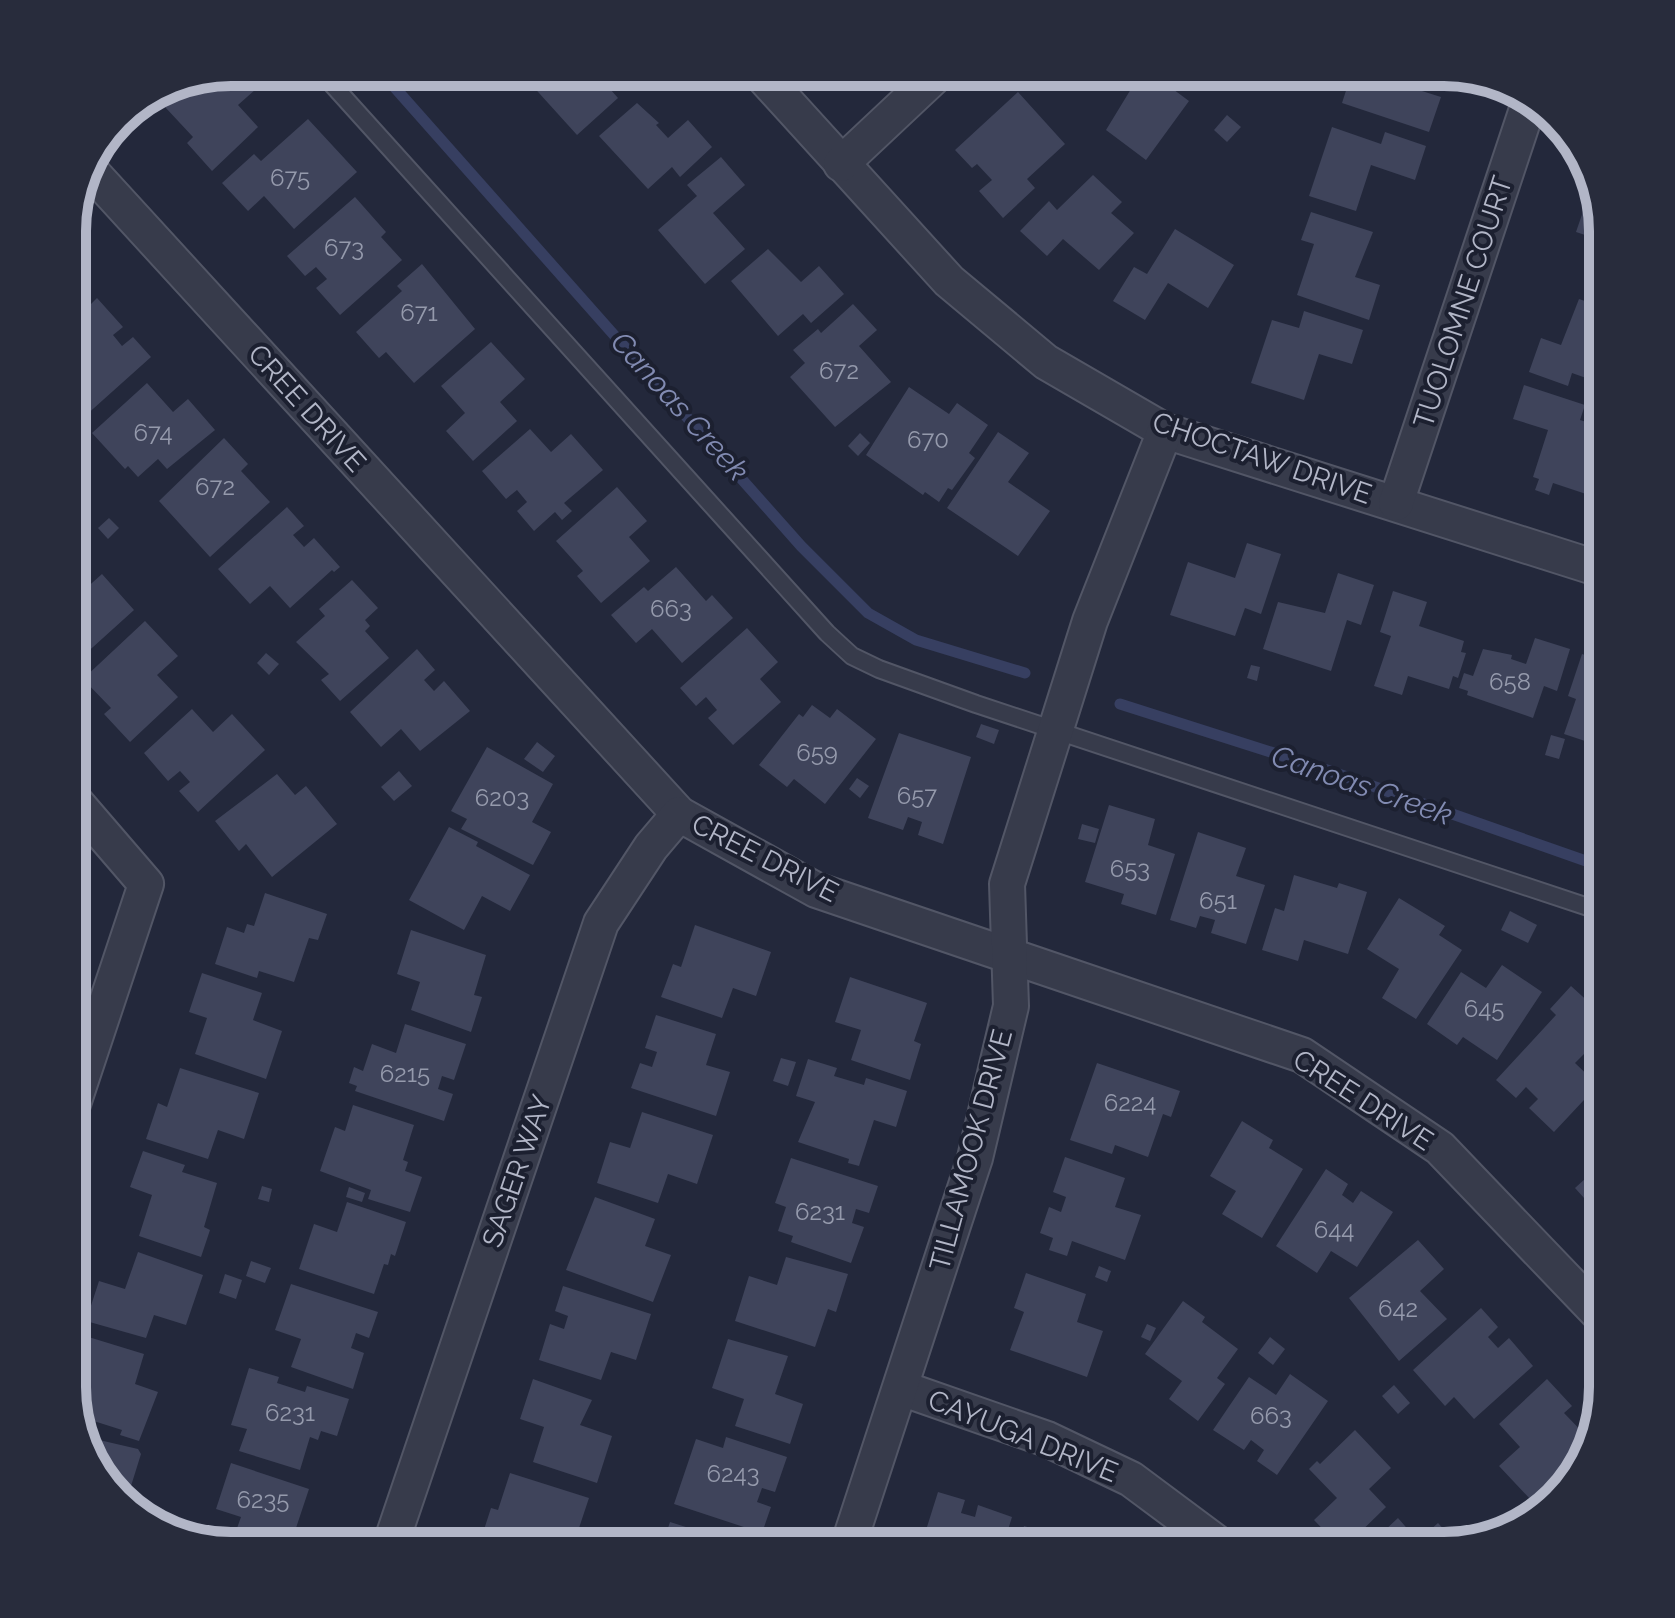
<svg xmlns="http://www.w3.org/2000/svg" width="1675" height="1618" font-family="Raleway,sans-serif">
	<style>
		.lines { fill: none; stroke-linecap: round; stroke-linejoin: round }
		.stream { stroke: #373f61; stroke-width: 11 }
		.building { fill: #3f445b }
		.service-casing { stroke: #525666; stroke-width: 20 }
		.minor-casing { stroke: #525666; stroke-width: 38 }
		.service { stroke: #373b4b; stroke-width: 16 }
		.minor { stroke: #373b4b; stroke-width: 34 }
		.labels { text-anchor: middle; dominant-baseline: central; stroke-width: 8; stroke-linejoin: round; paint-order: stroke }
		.number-label { font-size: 24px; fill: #959aac }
		.street-label { font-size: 28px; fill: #b2b6c7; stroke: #1c2030 }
		.water-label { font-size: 30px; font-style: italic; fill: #828bb2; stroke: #1c2030 }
		.rim { fill: none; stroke: #b2b6c7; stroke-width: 10 }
	</style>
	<rect width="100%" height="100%" fill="#23283b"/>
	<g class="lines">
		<g class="stream">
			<polyline points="381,72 801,546 868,613 916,640 1025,673"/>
			<polyline points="1120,704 1327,770 1603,867"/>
		</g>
	</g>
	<g class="building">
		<polygon points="231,72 243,72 257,88 238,105 258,127 212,171 187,143 193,137 165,107 196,79"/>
		<polygon points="520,72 595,72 618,98 577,135"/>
		<polygon points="1109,72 1150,72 1189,101 1146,160 1106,130 1131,89"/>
		<polygon points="1352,72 1411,72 1406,86 1441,97 1429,132 1342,103"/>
		<polygon points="1018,92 1065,144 1027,179 1035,188 1003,218 979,191 992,180 977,164 972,168 955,150"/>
		<polygon points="637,103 659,123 656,125 668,138 688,120 712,147 680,177 672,167 648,189 599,136"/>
		<polygon points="1227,115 1241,127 1227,142 1214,130"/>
		<polygon points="308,119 357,172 294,229 264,196 248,211 222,183 254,154 261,161"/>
		<polygon points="1332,127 1381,144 1385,132 1426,146 1415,180 1371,165 1356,211 1309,196"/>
		<polygon points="721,157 745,185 713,213 745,249 705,284 658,230 697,196 687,185"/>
		<polygon points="1093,175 1122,202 1111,213 1134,233 1099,270 1063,239 1047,256 1020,231 1049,201 1057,210"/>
		<polygon points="355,197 386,232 381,237 402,260 340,315 316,288 327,279 316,267 305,276 287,256"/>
		<polygon points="1588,197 1597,200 1603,241 1576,232"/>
		<polygon points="1311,212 1373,232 1355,277 1380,285 1369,320 1297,295 1314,244 1301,240"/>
		<polygon points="1175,229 1234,265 1208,308 1168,283 1145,320 1113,301 1134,267 1147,274"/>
		<polygon points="768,249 801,282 819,266 844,294 811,323 803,314 778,336 731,281"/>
		<polygon points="422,264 475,329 414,383 386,352 379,358 356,332 402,291 397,286"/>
		<polygon points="72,281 84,294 72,304"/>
		<polygon points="97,298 123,327 113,335 122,346 133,337 151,357 84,417 72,404 72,323"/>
		<polygon points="1579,299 1600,306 1603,299 1603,384 1572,373 1568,386 1529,372 1541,338 1561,345"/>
		<polygon points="853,304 877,330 859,346 891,382 835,427 790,377 805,363 793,350 818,329 821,333"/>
		<polygon points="1304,311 1363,330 1352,364 1319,354 1304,400 1251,383 1272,320 1299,328"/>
		<polygon points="491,342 525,379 500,402 517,421 473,461 446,431 465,413 441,386"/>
		<polygon points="147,383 173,412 188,399 215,430 167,469 158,459 138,477 128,466 125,469 92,433"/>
		<polygon points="1524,385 1585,405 1580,420 1603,427 1603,441 1586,494 1553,483 1549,495 1535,490 1539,479 1533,477 1548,430 1513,419"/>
		<polygon points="909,387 949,414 957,403 988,425 969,453 975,458 952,490 948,488 939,502 925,492 923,495 866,455"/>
		<polygon points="530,429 551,452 571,434 603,470 564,503 572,511 562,520 555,512 534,531 517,511 527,502 517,490 506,499 482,471"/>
		<polygon points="998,432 1029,453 1008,482 1050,511 1018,556 947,508"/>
		<polygon points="860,433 870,443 858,456 848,446"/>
		<polygon points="224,438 248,464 241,471 270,502 210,557 159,501"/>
		<polygon points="617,487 647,521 629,537 650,561 601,603 577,576 583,571 556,541"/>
		<polygon points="287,507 304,526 293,535 304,547 314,538 340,567 334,572 332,570 290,608 270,586 250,604 218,569"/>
		<polygon points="109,518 119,528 108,539 98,528"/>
		<polygon points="1247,543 1281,554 1261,614 1245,608 1235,636 1170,615 1188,562 1235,578"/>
		<polygon points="676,567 706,601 712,595 733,618 682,663 652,629 636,643 611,615 644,587 648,591"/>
		<polygon points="1338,573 1374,585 1361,625 1347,620 1331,671 1263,649 1278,602 1325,613"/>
		<polygon points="102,574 134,610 72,666 72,580 83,591"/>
		<polygon points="352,580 378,608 365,620 370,626 365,631 389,658 340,701 321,680 329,674 296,642 325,616 319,609"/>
		<polygon points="1393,591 1427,602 1419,626 1464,641 1461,652 1466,653 1458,678 1453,676 1449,689 1408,676 1402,695 1374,686 1391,636 1380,632"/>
		<polygon points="145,621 178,656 157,675 178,697 130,742 104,714 111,708 83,679"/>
		<polygon points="747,628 778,662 760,679 781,702 733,745 708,718 717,710 706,697 696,706 680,688"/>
		<polygon points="1535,638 1570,649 1557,691 1544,686 1533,718 1467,695 1468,691 1459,688 1464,673 1473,676 1483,649 1512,655 1511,659 1526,664"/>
		<polygon points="417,649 435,670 424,680 434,691 444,681 470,711 420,751 401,729 381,747 350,712"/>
		<polygon points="266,653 279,664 269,675 257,663"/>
		<polygon points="1582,654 1603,661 1603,747 1564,734 1576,699 1568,696"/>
		<polygon points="1251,665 1260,667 1257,681 1247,678"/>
		<polygon points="812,705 830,718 837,709 876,739 825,804 794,779 787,787 759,765 799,714 803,717"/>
		<polygon points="192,709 213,732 232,714 265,750 198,812 179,791 190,782 180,771 168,781 144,753"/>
		<polygon points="981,724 999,730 994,744 976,737"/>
		<polygon points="899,733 971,757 943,844 918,835 922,822 908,817 903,830 868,818"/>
		<polygon points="1551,735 1565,739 1559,759 1545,755"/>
		<polygon points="537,742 555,756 543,772 524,759"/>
		<polygon points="487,747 553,784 532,822 551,832 533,865 461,829 467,819 451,811"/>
		<polygon points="399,771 412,786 394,801 381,787"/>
		<polygon points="277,774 295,795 306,786 337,824 272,877 246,844 239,851 215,821"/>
		<polygon points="857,778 869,786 860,798 849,789"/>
		<polygon points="1109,805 1155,819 1148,845 1175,854 1156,915 1121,904 1124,894 1085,882"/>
		<polygon points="1082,824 1099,829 1095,843 1078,839"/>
		<polygon points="449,827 478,842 476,846 530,875 510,911 482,896 464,930 409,900"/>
		<polygon points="1198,832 1246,848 1236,876 1265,885 1246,944 1211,933 1215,920 1200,916 1196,928 1170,920"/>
		<polygon points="1294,875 1337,888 1339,883 1367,892 1348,954 1304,940 1298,961 1262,950 1275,908 1284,911"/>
		<polygon points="265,893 327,914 318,940 309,938 294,982 259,971 257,978 215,964 227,927 244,933 247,924 254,926"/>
		<polygon points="1399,898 1445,926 1439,935 1462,950 1416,1019 1382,998 1399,969 1367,949"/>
		<polygon points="1510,911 1537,925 1528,943 1501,930"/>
		<polygon points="695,925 771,952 756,996 733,988 722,1018 661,997 673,964 681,967"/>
		<polygon points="411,930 486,955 474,995 482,997 471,1032 411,1010 420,982 397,974"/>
		<polygon points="1502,965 1542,992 1497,1060 1463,1037 1457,1045 1427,1024 1461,972 1486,988"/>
		<polygon points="202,973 262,993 253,1020 282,1031 266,1079 195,1054 207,1018 189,1012"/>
		<polygon points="850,977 927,1003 914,1041 921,1044 910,1080 851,1060 861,1030 835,1022"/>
		<polygon points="1571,986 1603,1015 1603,1042 1596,1050 1592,1046 1575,1063 1598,1085 1554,1132 1529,1108 1538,1099 1526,1087 1516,1098 1496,1080 1556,1015 1550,1009"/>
		<polygon points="656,1015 716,1034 706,1065 730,1072 716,1116 631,1088 640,1063 652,1067 657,1052 645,1048"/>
		<polygon points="405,1024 466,1044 454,1080 442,1076 438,1089 453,1094 444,1121 355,1091 357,1086 349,1083 354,1067 363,1071 372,1044 396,1053"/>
		<polygon points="781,1058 796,1062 788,1086 773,1081"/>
		<polygon points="808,1059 837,1068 834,1076 864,1085 866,1078 907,1091 896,1127 874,1120 859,1166 848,1163 849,1159 798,1142 815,1102 796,1096"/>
		<polygon points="1097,1063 1180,1091 1171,1117 1163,1114 1148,1157 1115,1145 1112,1154 1070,1140"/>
		<polygon points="180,1068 259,1093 244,1139 218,1130 208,1159 146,1139 158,1103 167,1107"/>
		<polygon points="353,1105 414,1125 403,1160 408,1162 405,1171 422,1177 410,1212 368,1199 371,1190 320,1171 335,1127 345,1131"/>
		<polygon points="642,1112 713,1135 697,1184 668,1174 658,1203 597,1183 610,1142 630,1148"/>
		<polygon points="1242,1121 1273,1140 1269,1148 1303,1169 1262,1238 1222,1214 1236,1191 1210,1176"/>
		<polygon points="143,1151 185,1165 182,1172 217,1183 204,1227 210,1230 201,1257 139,1236 152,1195 130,1187"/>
		<polygon points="1065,1157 1125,1178 1115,1207 1141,1215 1125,1260 1072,1241 1067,1256 1049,1250 1053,1238 1040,1233 1049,1207 1061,1212 1066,1197 1053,1192"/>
		<polygon points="791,1158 878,1186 869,1213 856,1209 852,1223 864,1227 851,1263 791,1242 793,1236 778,1231 786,1207 775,1203"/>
		<polygon points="1597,1168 1603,1171 1603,1219 1575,1188"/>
		<polygon points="1326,1169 1348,1184 1342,1195 1353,1203 1361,1191 1393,1212 1357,1267 1331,1251 1317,1273 1276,1246"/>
		<polygon points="262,1186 272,1189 269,1202 258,1199"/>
		<polygon points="349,1187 365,1193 362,1202 346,1197"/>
		<polygon points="595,1197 655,1219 645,1246 671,1255 653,1302 566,1270"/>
		<polygon points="347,1202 406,1222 395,1256 391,1254 388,1265 384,1264 374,1294 299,1269 314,1224 337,1232"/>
		<polygon points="1418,1240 1444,1269 1420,1291 1447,1319 1399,1361 1349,1298"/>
		<polygon points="138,1252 203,1275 186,1325 154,1315 146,1338 86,1321 99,1281 125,1289"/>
		<polygon points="786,1257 848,1274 836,1312 828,1309 815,1347 735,1321 749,1276 777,1285"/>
		<polygon points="251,1261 271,1268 265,1283 246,1276"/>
		<polygon points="1099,1266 1111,1271 1107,1282 1095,1277"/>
		<polygon points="1026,1273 1086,1294 1077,1322 1103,1331 1087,1377 1010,1350 1024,1312 1014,1308"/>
		<polygon points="225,1274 242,1280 236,1299 219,1293"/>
		<polygon points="291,1284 378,1312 369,1338 356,1333 351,1348 364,1353 353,1389 291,1367 301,1339 275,1330"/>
		<polygon points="563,1286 651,1314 636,1360 611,1352 601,1380 539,1360 550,1324 564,1329 568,1316 555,1311"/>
		<polygon points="1183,1301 1205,1317 1202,1322 1238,1349 1217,1378 1225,1384 1198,1421 1169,1399 1182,1381 1145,1354"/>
		<polygon points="1481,1308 1498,1327 1488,1337 1498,1348 1509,1338 1533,1366 1474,1419 1454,1397 1445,1406 1413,1370"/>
		<polygon points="1147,1324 1156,1328 1150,1341 1141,1337"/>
		<polygon points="82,1335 144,1354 135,1384 158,1392 139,1441 120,1435 122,1430 78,1416 72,1385 78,1387 83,1373 72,1368"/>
		<polygon points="1270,1337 1285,1349 1273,1365 1258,1353"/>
		<polygon points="728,1339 788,1356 775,1394 803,1404 790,1444 735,1426 744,1399 712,1388"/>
		<polygon points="249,1368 279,1377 277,1383 305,1392 307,1386 349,1399 337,1436 321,1431 318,1440 310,1437 300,1470 239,1451 247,1429 231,1425"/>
		<polygon points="1290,1374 1328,1401 1277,1475 1257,1461 1264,1450 1251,1440 1244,1450 1213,1430 1249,1377 1276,1395"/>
		<polygon points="533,1379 592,1400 580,1425 612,1436 597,1483 533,1462 544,1427 520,1419"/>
		<polygon points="1547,1379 1572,1406 1564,1413 1592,1442 1531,1500 1499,1466 1520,1447 1499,1424"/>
		<polygon points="1394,1385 1410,1403 1398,1414 1382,1396"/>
		<polygon points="1355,1430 1391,1468 1369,1489 1386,1507 1346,1546 1339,1546 1314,1520 1337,1498 1309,1469 1317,1461 1320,1464"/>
		<polygon points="82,1436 138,1449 141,1454 126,1502 112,1492 84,1448"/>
		<polygon points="726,1437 787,1457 775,1492 762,1488 757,1502 771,1507 762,1533 674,1504 696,1439 723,1448"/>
		<polygon points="231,1463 309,1489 296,1528 305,1531 300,1546 231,1545 241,1517 216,1509"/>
		<polygon points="510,1473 589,1498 574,1543 549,1535 546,1546 479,1545 491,1508 498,1510"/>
		<polygon points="938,1492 965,1500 961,1513 975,1517 978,1505 1012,1517 1003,1546 921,1546"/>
		<polygon points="1398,1518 1418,1541 1438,1523 1457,1544 1368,1546"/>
		<polygon points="670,1522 743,1545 743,1546 662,1546"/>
		<polygon points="1024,1526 1064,1538 1062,1546 1018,1546"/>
	</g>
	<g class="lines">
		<defs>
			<polyline id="service" points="321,72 827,633 852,656 879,669 976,704 1603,912"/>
			<g id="minor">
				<polyline points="759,72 949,281 1046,362 1165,431 1603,570"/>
				<polyline points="841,164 939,72"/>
				<polyline points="87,167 679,814 816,890 1302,1055 1440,1148 1603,1318"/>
				<polyline points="1396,503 1530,100"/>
				<polyline points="72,1107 146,884 72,798"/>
				<polyline points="901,1388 1047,1439 1131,1479 1221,1546"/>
				<polyline points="390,1546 601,923 651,847 679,814"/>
				<polyline points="848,1546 975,1158 1011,1006 1007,884 1090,621 1165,431"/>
			</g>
		</defs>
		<use href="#service" class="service-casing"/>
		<use href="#minor" class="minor-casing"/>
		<use href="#service" class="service"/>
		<use href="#minor" class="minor"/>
	</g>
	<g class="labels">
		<g class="number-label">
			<text x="290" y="177">675</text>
			<text x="344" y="247">673</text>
			<text x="419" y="312">671</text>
			<text x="839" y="370">672</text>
			<text x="153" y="432">674</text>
			<text x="928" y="439">670</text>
			<text x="215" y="486">672</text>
			<text x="671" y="608">663</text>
			<text x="1510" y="681">658</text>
			<text x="817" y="752">659</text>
			<text x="917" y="795">657</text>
			<text x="502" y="797">6203</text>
			<text x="1130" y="868">653</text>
			<text x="1218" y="900">651</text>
			<text x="1484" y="1008">645</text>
			<text x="405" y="1073">6215</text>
			<text x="1130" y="1102">6224</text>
			<text x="820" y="1211">6231</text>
			<text x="1334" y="1229">644</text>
			<text x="1398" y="1308">642</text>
			<text x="290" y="1412">6231</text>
			<text x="1271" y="1415">663</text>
			<text x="733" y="1473">6243</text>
			<text x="263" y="1499">6235</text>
		</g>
		<g class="street-label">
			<text transform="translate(1463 302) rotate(-72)">TUOLOMNE COURT</text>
			<text transform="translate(307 408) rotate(48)">CREE DRIVE</text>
			<text transform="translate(1262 458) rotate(19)">CHOCTAW DRIVE</text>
			<text transform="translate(765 858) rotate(27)">CREE DRIVE</text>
			<text transform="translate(1363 1100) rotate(33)">CREE DRIVE</text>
			<text transform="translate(971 1150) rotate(-75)">TILLAMOOK DRIVE</text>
			<text transform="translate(517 1171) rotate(-71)">SAGER WAY</text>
			<text transform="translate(1023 1436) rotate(22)">CAYUGA DRIVE</text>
		</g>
		<g class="water-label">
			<text transform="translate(680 406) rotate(48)">Canoas Creek</text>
			<text transform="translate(1362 785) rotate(19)">Canoas Creek</text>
		</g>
	</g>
	<path d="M0 0H1675V1618H0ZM231 86H1444A145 145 0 0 1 1589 231V1387A145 145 0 0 1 1444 1532H231A145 145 0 0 1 86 1387V231A145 145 0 0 1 231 86Z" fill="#282c3c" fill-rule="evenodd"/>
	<path class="rim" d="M231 86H1444A145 145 0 0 1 1589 231V1387A145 145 0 0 1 1444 1532H231A145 145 0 0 1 86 1387V231A145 145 0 0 1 231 86Z"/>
</svg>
